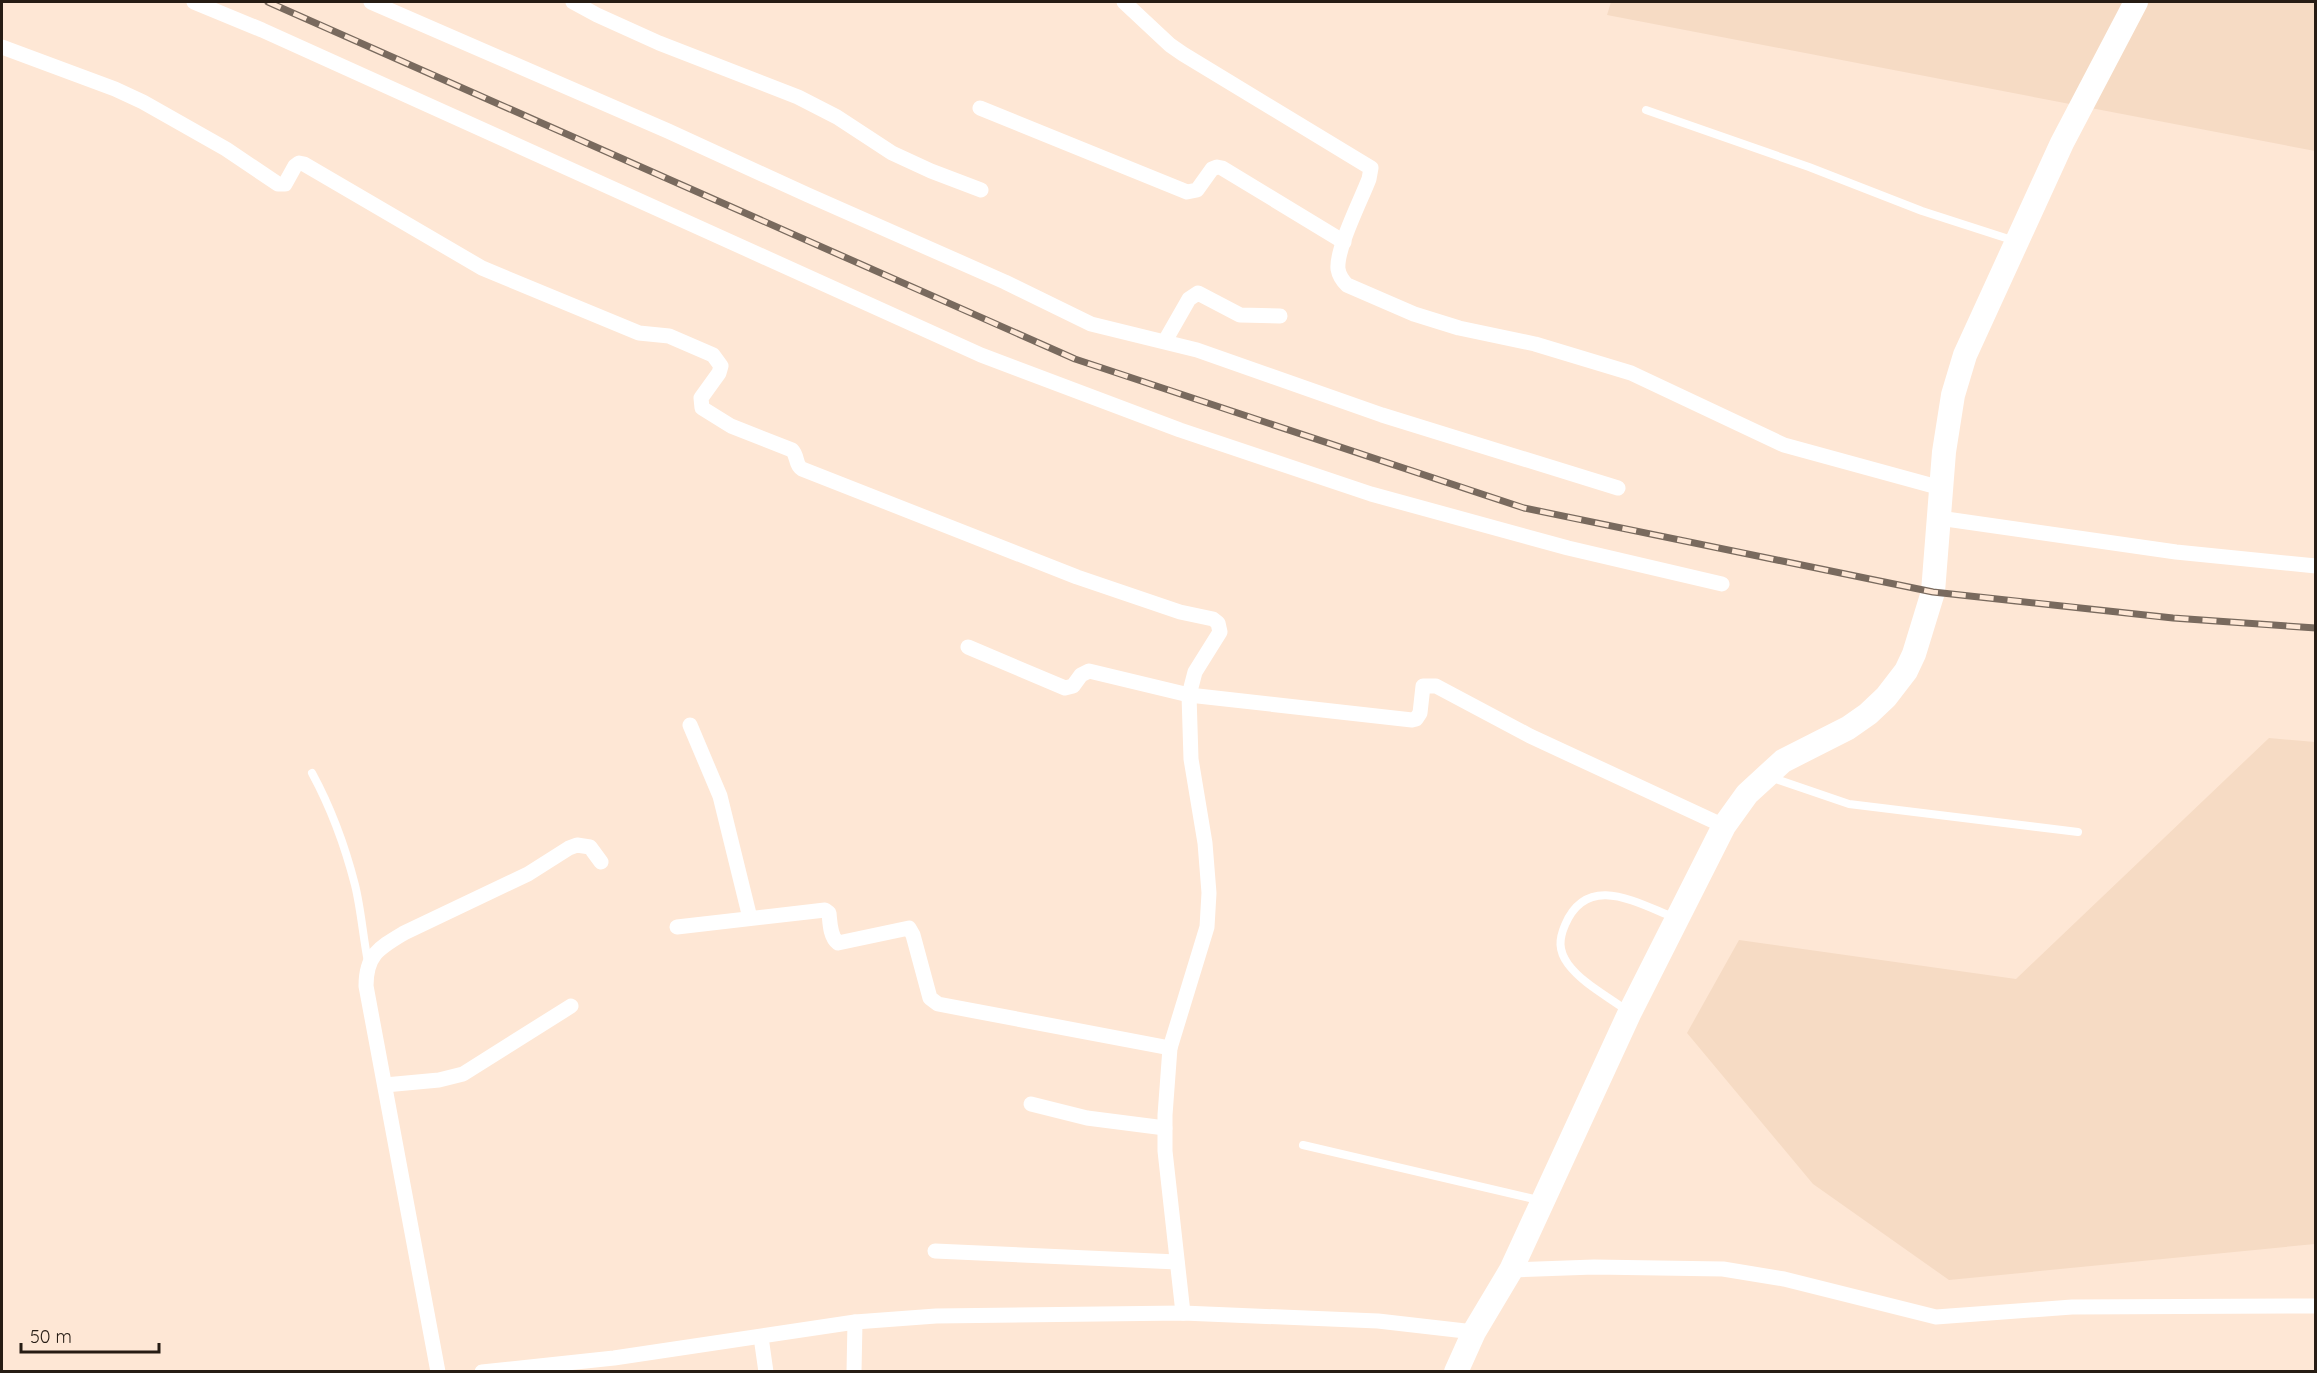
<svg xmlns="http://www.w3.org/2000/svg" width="2317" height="1373" font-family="Quicksand,sans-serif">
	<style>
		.built { fill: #f6dbc4 }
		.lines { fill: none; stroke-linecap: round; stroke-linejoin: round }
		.service { stroke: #fff; stroke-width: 8 }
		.minor { stroke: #fff; stroke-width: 15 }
		.primary { stroke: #fff; stroke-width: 24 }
		.rail-casing { stroke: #796a5e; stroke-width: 7 }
		.rail { stroke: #fee7d5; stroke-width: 4.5; stroke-dasharray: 14; stroke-linecap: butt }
	</style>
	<rect width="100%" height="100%" fill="#fee7d5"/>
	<g class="built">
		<polygon points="1611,2 2315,2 2315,151 1607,15"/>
		<polygon points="2269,738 2315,742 2315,1244 1949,1280 1813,1184 1687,1033 1739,940 2016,979"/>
	</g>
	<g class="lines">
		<g class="service">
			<polyline points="1646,110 1809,167 1922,211 2015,241"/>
			<path d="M312,773C331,808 345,846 355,885C361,909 363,937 368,962"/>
			<polyline points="1770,777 1849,804 2078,832"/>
			<path d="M1626,1010C1607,996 1582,983 1568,964C1558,950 1559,939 1565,925C1587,873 1635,902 1673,917"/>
			<polyline points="1303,1145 1538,1200"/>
		</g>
		<g class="minor">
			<polyline points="194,2 262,30 981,355 1180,430 1371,494 1568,548 1722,584"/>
			<polyline points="371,2 668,131 808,195 1005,282 1091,324 1197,350 1382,415 1618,488"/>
			<polyline points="573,2 597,15 659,43 798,97 837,117 892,153 931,171 981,190"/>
			<path d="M1124,2L1170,45L1183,54L1371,168L1369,179C1361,200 1336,249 1338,269C1339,275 1342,280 1347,285L1414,314L1459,328L1535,344L1631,373L1784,445L1941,488"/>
			<path d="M2,47L115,89L143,102L226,149L278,184H285L295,166L299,163L304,164L482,268L639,333L669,336L713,355L721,366L719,373L701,398L702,408L731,426L792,450C798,456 795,465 802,469L1077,577L1180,612L1213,619L1218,623L1220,632L1195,672L1189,695L1191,759L1205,843L1209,893L1207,927L1170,1048L1165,1115V1151L1183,1313"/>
			<polyline points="980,108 1187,192 1197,190 1212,169 1217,167 1222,168 1344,242"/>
			<polyline points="1165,341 1189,299 1198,293 1240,315 1280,316"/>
			<polyline points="1939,518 2176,552 2316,566"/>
			<polyline points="968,647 1065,688 1073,686 1081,675 1089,671 1189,695 1412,720 1416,719 1420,713 1423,686 1436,686 1530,736 1724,826"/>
			<polyline points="690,725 720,796 750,918"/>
			<path d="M677,927L825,910L829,913C830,923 830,937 838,943L909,928L913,935L930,998L938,1004L1170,1048"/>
			<polyline points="385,1085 439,1080 463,1074 571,1006"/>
			<polyline points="1031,1104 1087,1118 1165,1128"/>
			<polyline points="935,1251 1177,1262"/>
			<polyline points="1511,1270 1594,1267 1723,1269 1784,1279 1936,1317 2072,1307 2316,1306"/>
			<polyline points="761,1337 766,1372"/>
			<path d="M438,1372L366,986C366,955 379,948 404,933L528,874L569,848L577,845L590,847L601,862"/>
			<polyline points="482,1372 614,1358 855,1322 936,1316 1183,1313 1378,1321 1474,1332"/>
			<polyline points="854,1372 855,1322"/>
		</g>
		<polyline class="primary" points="1456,1372 1474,1332 1511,1270 1630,1012 1724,826 1747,794 1783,761 1848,728 1868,714 1886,697 1906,671 1914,654 1933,592 1944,452 1953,395 1965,355 2062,143 2136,2"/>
		<defs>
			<polyline id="rail" points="268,2 1075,359 1524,508 1933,592 2173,618 2316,628"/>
		</defs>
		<use href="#rail" class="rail-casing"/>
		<use href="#rail" class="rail"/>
	</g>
	<rect width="2317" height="1373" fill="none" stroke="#261c14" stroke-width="6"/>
	<path d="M21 1343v9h138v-9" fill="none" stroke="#261c14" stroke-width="3"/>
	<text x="30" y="1343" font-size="18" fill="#261c14" stroke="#fee7d5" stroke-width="4.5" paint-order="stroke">50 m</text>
</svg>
